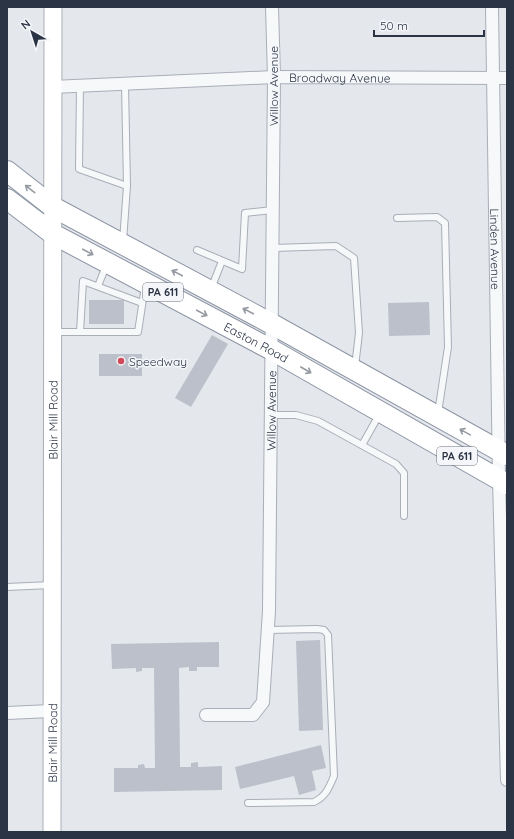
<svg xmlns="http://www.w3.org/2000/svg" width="514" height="839" font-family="Quicksand,sans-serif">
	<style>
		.building { fill: #bbc0ca }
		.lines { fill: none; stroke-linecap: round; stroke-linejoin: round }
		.service-casing { stroke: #a9aeb7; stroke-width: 8 }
		.minor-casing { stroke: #a9aeb7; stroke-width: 14 }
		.secondary-casing { stroke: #a9aeb7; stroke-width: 19 }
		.trunk-casing { stroke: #8b94a3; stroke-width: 22 }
		.service { stroke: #f7f8fa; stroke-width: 6 }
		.minor { stroke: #f7f8fa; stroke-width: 12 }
		.secondary { stroke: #fff; stroke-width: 17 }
		.trunk { stroke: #fff; stroke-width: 20 }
		.oneway { stroke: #959aa2 }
		.poi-dot { fill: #d1495b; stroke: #f4f6f9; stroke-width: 1.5 }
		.labels { text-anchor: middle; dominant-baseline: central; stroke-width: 3; stroke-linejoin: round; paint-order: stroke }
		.shield { fill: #f4f6f9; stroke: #676e7b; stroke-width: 1 }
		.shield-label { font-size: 11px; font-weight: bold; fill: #2b3445 }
		.street-label { font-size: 12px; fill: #2b3445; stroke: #f4f6f9 }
		.poi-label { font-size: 12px; fill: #2b3445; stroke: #f4f6f9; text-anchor: start }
	</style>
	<rect width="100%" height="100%" fill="#e4e7ec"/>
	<g class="building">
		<rect x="89" y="300" width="35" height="24"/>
		<polygon points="429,302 430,335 389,336 388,303"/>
		<polygon points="212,335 228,344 191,407 175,398"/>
		<rect x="99" y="354" width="43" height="22"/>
		<polygon points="320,640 323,730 299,731 296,641"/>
		<polygon points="219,642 219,667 197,667 197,671 189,671 189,667 179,668 180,767 191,767 191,763 198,762 198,767 222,766 222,790 114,792 114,768 138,768 138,765 144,764 145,768 155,768 154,668 142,668 142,671 136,672 136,668 112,669 111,644"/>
		<polygon points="321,745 326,768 312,771 316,790 299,795 294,776 240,789 235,767"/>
	</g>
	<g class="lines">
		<defs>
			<g id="service">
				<polyline points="80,86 79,169 127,186"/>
				<polyline points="397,218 437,217 445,223 448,347 438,413"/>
				<polyline points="123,241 127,186 125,84"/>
				<polyline points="273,248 336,246 354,258 359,333 355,367"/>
				<polyline points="197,250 242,269 245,213 273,210"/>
				<polyline points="98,286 106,266"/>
				<polyline points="211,289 222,261"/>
				<polyline points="54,332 138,332 145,286"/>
				<polyline points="80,332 83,281 142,303"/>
				<polyline points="271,415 296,415 318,421 396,464 404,473 404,516"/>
				<polyline points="362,445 379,415"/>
				<polyline points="7,587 51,585"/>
				<path d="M248,803L314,802C326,796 329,788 334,776L328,635L324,630L317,629L268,630"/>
			</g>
			<g id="minor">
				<path id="s1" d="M492,7L499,480L507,780"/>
				<path id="s2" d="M52,87L274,77L507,78"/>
				<polyline points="7,713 51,711"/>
				<path id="s3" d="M206,715H253L263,702L269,611L274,77L272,7"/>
			</g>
			<g id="secondary">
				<path id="s4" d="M52,832L53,7"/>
			</g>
			<g id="trunk">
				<polyline points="7,171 53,207 272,324 507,455"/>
				<path id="s5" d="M7,199L53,234L272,350L507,484"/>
			</g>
		</defs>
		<use href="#service" class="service-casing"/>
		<use href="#minor" class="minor-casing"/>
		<use href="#secondary" class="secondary-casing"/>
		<use href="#trunk" class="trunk-casing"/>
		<use href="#service" class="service"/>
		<use href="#minor" class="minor"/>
		<use href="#secondary" class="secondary"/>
		<use href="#trunk" class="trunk"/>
	</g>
	<defs><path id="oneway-shaft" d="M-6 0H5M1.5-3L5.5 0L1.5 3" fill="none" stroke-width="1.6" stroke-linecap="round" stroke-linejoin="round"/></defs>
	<g class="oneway">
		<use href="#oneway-shaft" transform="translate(30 189) rotate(-142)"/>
		<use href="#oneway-shaft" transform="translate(88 252) rotate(28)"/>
		<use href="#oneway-shaft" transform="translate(177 273) rotate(-152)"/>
		<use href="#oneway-shaft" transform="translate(248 311) rotate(-152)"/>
		<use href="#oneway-shaft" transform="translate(202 313) rotate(28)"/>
		<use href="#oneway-shaft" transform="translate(306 370) rotate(30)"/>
		<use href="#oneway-shaft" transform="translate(465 432) rotate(-151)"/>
	</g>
	<circle class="poi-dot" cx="121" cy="361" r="4"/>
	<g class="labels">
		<g class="shield">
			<rect x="143" y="283" width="40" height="18" rx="3"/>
			<rect x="437" y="447" width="40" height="18" rx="3"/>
		</g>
		<g class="shield-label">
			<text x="163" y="292">PA 611</text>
			<text x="457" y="456">PA 611</text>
		</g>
		<g class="street-label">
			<text stroke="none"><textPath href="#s2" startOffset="288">Broadway Avenue</textPath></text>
			<text transform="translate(273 86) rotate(-90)">Willow Avenue</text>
			<text stroke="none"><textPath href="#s1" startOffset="242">Linden Avenue</textPath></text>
			<text stroke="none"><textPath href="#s5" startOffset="288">Easton Road</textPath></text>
			<text stroke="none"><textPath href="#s3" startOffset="355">Willow Avenue</textPath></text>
			<text stroke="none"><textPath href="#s4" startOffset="412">Blair Mill Road</textPath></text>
			<text stroke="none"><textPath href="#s4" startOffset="89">Blair Mill Road</textPath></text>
		</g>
		<g class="poi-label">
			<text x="129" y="361">Speedway</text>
		</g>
	</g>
	<rect width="514" height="839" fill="none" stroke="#2b3445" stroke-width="16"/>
	<g transform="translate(32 32) rotate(321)" stroke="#f4f6f9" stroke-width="3" paint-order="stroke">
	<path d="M0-3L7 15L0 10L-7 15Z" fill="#2b3445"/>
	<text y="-6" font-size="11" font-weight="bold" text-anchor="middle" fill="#2b3445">N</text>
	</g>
	<path d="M374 30v6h110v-6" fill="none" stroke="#2b3445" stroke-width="2"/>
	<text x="380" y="30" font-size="12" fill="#2b3445" stroke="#f4f6f9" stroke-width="3" paint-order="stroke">50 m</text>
</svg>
